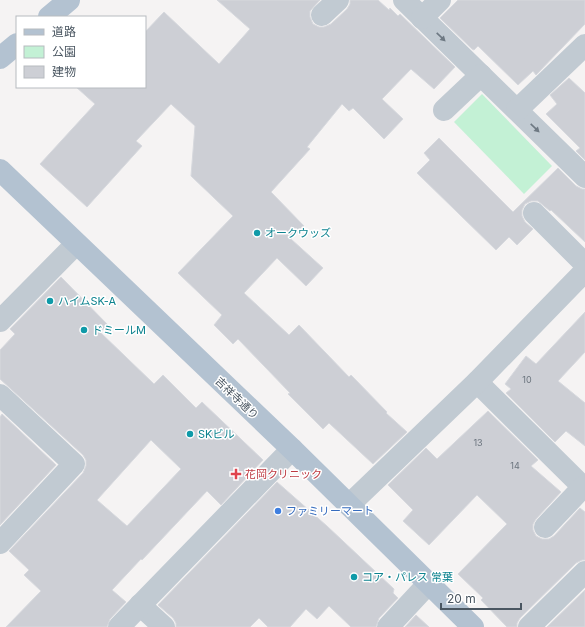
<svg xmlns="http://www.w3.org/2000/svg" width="585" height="627" font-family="Inter,'Noto Sans JP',sans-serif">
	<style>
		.green { fill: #c3f1d5 }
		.building { fill: #cdcfd5; stroke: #d7d9de; fill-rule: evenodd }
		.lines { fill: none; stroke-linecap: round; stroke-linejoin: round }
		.minor { stroke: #c1cad2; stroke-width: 22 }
		.major { stroke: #b3c2d1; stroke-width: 22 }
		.oneway { fill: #6e7983 }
		.culture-dot { fill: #0f9aa8; stroke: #fff; stroke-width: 1.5 }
		.health-dot { fill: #e0444e; stroke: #fff; stroke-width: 1.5 }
		.shop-dot { fill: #3f7fe0; stroke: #fff; stroke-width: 1.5 }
		.labels { text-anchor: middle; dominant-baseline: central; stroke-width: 3; stroke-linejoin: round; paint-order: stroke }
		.number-label { font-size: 9px; fill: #6b747e }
		.culture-label { font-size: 11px; fill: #0d838f; stroke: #fff; text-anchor: start }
		.street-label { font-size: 11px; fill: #4a5661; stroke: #fff }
		.health-label { font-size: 11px; fill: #be3a42; stroke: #fff; text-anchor: start }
		.shop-label { font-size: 11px; fill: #366cbe; stroke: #fff; text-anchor: start }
	</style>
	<rect width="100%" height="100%" fill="#f5f3f3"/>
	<polygon class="green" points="482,94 552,166 524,194 454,122"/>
	<g class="building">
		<polygon points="217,0 320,0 310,11 310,17 313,24 319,27 324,27 331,24 347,9 350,4 350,0 378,0 389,10 390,8 398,16 400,14 455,67 434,89 411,69 382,99 403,119 384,139 353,108 349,111 342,104 307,147 310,149 271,192 304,226 291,239 323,268 306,286 277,258 244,293 289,335 299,325 349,377 351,375 387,412 386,413 407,432 373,464 329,423 323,429 288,394 290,393 238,339 233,344 214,325 222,315 178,273 233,216 191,176 195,126 171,104 136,141 142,146 87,207 40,164 95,104 76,87 145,87 145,32 164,12 219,64 250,29"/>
		<polygon points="458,0 585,0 585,24 536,75 533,71 518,85 478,46 474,50 472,49 440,18"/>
		<polygon points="569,78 585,93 585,160 576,151 580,148 546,114 557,104 550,95"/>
		<polygon points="439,138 513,212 558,168 576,186 582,189 585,189 585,242 551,210 550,211 538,201 531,201 525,204 522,210 522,216 525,222 533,229 517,245 509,237 496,250 417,173 430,160 424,153"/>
		<path d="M61,277L108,325L100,332L154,384L163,375L196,408L202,402L263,460L221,505L207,491L142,560L141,559L112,590L126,602L110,619L107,627H6L41,591L24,575L29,570L9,551L83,473L86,466V460L83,455L0,379V350L15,334L10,329ZM151,440L181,469L127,526L97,500Z"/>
		<polygon points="585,312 585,352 558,381 585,403 585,446 566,431 555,442 506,393 511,389 505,384 526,356 536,364"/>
		<polygon points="488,411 538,460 531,466 561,492 536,519 533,524 533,530 536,536 542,539 549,539 554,536 580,508 585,512 585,560 582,560 576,563 520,618 517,623 517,627 507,627 481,600 483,598 458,574 507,524 477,495 429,545 403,521 413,510 388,485 426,448 437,459"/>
		<polygon points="2,414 56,465 0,525 0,417"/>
		<polygon points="277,482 327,526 394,589 393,593 398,598 379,618 376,627 351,627 329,606 317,619 306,609 290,627 268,627 259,618 250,627 176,627 176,623 173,618 158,605"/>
		<polygon points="585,590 585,627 547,627"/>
		<polygon points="416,615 429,627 405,627"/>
	</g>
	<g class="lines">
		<g class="minor">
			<polyline points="404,0 585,177"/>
			<polyline points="322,15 338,0"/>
			<polyline points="422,18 440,0"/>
			<polyline points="444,110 481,75"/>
			<polyline points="517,110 585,45"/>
			<polyline points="534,213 585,264"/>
			<polyline points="0,321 76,244"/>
			<polyline points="477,382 585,489"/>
			<polyline points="0,395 74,464 0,543"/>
			<polyline points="349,505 477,382 585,271"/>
			<polyline points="545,527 583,487"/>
			<polyline points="140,605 164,627"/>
			<polyline points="119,627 292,449"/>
			<polyline points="388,627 428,584"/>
			<polyline points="529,627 585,572"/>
		</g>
		<g class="major">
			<polyline points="49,17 69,0"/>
			<polyline points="0,58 17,44"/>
			<polyline points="0,170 292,449 473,627"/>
		</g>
	</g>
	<defs><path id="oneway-solid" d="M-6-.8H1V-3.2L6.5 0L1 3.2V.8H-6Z"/></defs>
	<g class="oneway">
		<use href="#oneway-solid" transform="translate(441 37) rotate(44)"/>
		<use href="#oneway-solid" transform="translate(535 128) rotate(44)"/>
	</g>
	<g class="culture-dot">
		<circle cx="257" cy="233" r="4"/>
		<circle cx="50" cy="301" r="4"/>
		<circle cx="84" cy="330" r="4"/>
		<circle cx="190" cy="434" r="4"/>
		<circle cx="354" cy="577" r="4"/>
	</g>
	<path class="health-dot" d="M234 468h4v4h4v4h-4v4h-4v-4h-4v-4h4z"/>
	<circle class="shop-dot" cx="278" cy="511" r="4"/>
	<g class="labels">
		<g class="number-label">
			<text x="527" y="379">10</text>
			<text x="478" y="442">13</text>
			<text x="515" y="465">14</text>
		</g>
		<g class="culture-label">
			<text x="265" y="233">オークウッズ</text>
			<text x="58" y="301">ハイムSK-A</text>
			<text x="92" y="330">ドミールM</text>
			<text x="198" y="434">SKビル</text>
			<text x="362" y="577">コア・パレス 常葉</text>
		</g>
		<g class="street-label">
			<text transform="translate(237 398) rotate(44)">吉祥寺通り</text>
		</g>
		<g class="health-label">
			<text x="245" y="474">花岡クリニック</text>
		</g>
		<g class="shop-label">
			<text x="286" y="511">ファミリーマート</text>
		</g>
	</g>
	<rect x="16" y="16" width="130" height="72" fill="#ffffff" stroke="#b7bbc0"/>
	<rect x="24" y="29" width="20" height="6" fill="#b3c2d1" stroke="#b7bbc0"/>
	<text x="52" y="36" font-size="12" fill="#4a5661">道路</text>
	<rect x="24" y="46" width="20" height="12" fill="#c3f1d5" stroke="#b7bbc0"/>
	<text x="52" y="56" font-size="12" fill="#4a5661">公園</text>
	<rect x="24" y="66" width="20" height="12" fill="#cdcfd5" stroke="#b7bbc0"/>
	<text x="52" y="76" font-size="12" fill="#4a5661">建物</text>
	<path d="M441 603v6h80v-6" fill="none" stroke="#4a5661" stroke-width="2"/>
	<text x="447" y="603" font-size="12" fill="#4a5661" stroke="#ffffff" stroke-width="3" paint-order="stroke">20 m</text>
</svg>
